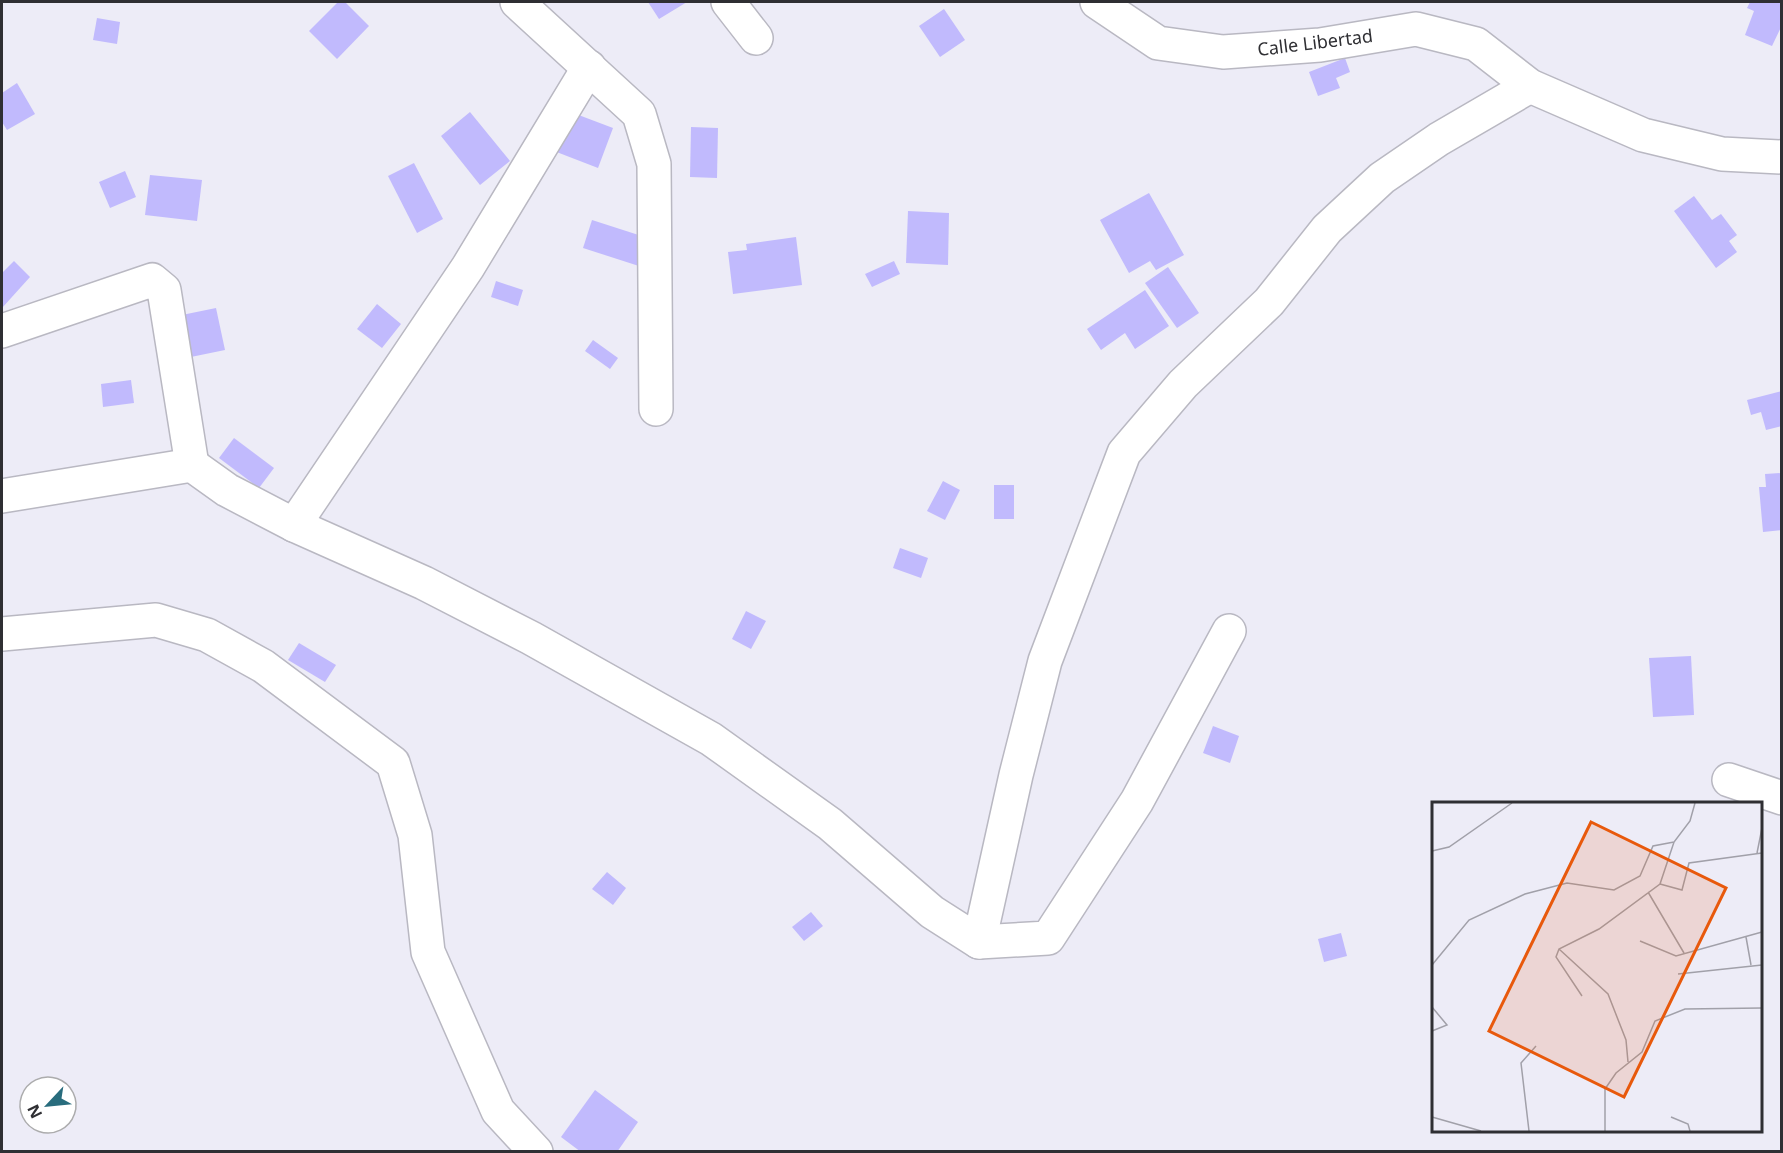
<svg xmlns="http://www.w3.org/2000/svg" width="1783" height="1153" font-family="'Noto Sans',sans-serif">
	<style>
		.building { fill: #c1bafd }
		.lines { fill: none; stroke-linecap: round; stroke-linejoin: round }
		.minor-casing { stroke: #b9b8c2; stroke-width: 36 }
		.minor { stroke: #fff; stroke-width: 33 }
		.labels { text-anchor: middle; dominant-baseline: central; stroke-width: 6; stroke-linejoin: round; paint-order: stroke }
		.street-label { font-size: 18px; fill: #2f2f33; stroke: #fff }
		.inset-road { fill: none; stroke: #a1a0a9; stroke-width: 1.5 }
		.view { fill: #e8590c; fill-opacity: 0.15; stroke: #e8590c; stroke-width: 3 }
		.inset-edge { fill: none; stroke: #2f2f33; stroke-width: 3 }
	</style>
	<rect width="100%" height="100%" fill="#edecf7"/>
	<g class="building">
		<polygon points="338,2 345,2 369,26 337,59 309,31"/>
		<polygon points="648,2 687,2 659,19"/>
		<polygon points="1750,2 1782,2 1782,25 1772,46 1745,35 1754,11 1747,8"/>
		<polygon points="944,9 965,40 940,57 919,26"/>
		<polygon points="97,18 120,22 117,44 93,40"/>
		<polygon points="1345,58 1350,72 1336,78 1340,88 1318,96 1309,72"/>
		<polygon points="17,83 35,114 7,130 2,122 2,93"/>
		<polygon points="568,111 613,128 598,168 554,151"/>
		<polygon points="470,112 510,161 480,185 441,136"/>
		<polygon points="691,127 718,128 717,178 690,177"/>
		<polygon points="414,163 443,219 417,233 388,176"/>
		<polygon points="125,171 136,197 110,208 99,182"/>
		<polygon points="150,175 202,180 197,221 145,215"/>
		<polygon points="1149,193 1184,255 1156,270 1150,261 1129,273 1100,220"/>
		<polygon points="1694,196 1712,220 1721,214 1737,235 1729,241 1737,252 1716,268 1674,211"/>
		<polygon points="908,211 949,213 948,265 906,263"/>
		<polygon points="592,220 651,239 642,267 583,248"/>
		<polygon points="796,237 802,285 733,294 728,252 747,250 746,244"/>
		<polygon points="14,261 30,277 2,308 2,273"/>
		<polygon points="894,261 900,274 872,287 865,274"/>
		<polygon points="1168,267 1199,313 1177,328 1145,283"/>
		<polygon points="496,281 523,290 518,306 491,297"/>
		<polygon points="1145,290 1169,326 1135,349 1125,333 1101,350 1087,329"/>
		<polygon points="377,304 401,324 382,348 357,329"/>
		<polygon points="216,308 225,350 186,358 177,316"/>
		<polygon points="593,340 618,358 610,369 585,351"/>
		<polygon points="131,380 134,403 103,407 101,384"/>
		<polygon points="1782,391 1782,426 1766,430 1761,412 1751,415 1747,400"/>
		<polygon points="234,438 274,468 259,488 219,458"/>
		<polygon points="1782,473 1782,530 1763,532 1759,487 1766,487 1765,474"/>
		<polygon points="943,481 960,490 945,520 927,511"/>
		<rect x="994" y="485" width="20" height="34"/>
		<polygon points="900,548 928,558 921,578 893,568"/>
		<polygon points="746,611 766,621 751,649 732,639"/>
		<polygon points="299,643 336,665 325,682 288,660"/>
		<polygon points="1691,656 1694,715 1653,717 1649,658"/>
		<polygon points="1213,726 1239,736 1230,763 1203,753"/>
		<polygon points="607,872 626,888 613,905 592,889"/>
		<polygon points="811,912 823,926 804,941 792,927"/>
		<polygon points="1341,933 1347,956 1324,962 1318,939"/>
		<polygon points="595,1090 638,1122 617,1152 581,1152 561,1137"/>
	</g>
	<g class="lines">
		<defs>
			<g id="minor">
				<polyline points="517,2 639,114 654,164 656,409"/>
				<polyline points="728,2 756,38"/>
				<polyline points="1097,2 1158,43 1223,52 1320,45 1416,29 1476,44 1530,86 1643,135 1722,154 1782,157"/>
				<polyline points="2,331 152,280 164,290 192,465"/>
				<polyline points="2,496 192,465 227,490 294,525 424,583 531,638 711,739 830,824 932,912 979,942 1048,938 1137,801 1229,631"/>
				<polyline points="294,525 468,267 589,67"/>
				<polyline points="2,634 156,620 207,635 263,666 393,763 415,835 428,952 498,1111 536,1152"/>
				<polyline points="1729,780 1782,798"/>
				<polyline points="979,942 1016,775 1045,661 1124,453 1183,384 1269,302 1327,229 1382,178 1439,139 1530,86"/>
			</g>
		</defs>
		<use href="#minor" class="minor-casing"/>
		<use href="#minor" class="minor"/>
	</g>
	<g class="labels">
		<g class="street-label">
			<text transform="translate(1315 42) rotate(-7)">Calle Libertad</text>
		</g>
	</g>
	<g transform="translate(1432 802)">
		<rect width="330" height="330" fill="#edecf7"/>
		<path class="inset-road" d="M0,49L17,45L80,1M325,51L330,26M228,82L250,88L257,61L330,51M216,90L252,151M314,135L319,163M208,139L244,154L330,130M127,147L176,192L194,238L196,260M0,163L37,118L93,92L135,81L182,88L208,74L221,44L242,40M246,172L330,163M150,194L124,155L127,147L167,127L228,82L242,40L258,19L263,1M0,205L15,223L0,229M0,315L49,329M239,315L256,322L258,329M97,329L89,261L104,244M173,329V287L184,271L210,250L223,219L253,207L330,206"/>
		<path class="view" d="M159,20L294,86L192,295L57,229Z"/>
		<rect width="330" height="330" class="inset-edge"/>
	</g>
	<rect width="1783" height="1153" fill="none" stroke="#2f2f33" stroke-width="6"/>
	<g transform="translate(48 1105) rotate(244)"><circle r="28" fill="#ffffff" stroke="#acacad" stroke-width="1.5"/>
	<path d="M0-4.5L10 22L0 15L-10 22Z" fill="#286c7d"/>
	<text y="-9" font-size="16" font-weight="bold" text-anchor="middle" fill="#2f2f33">N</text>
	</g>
</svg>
